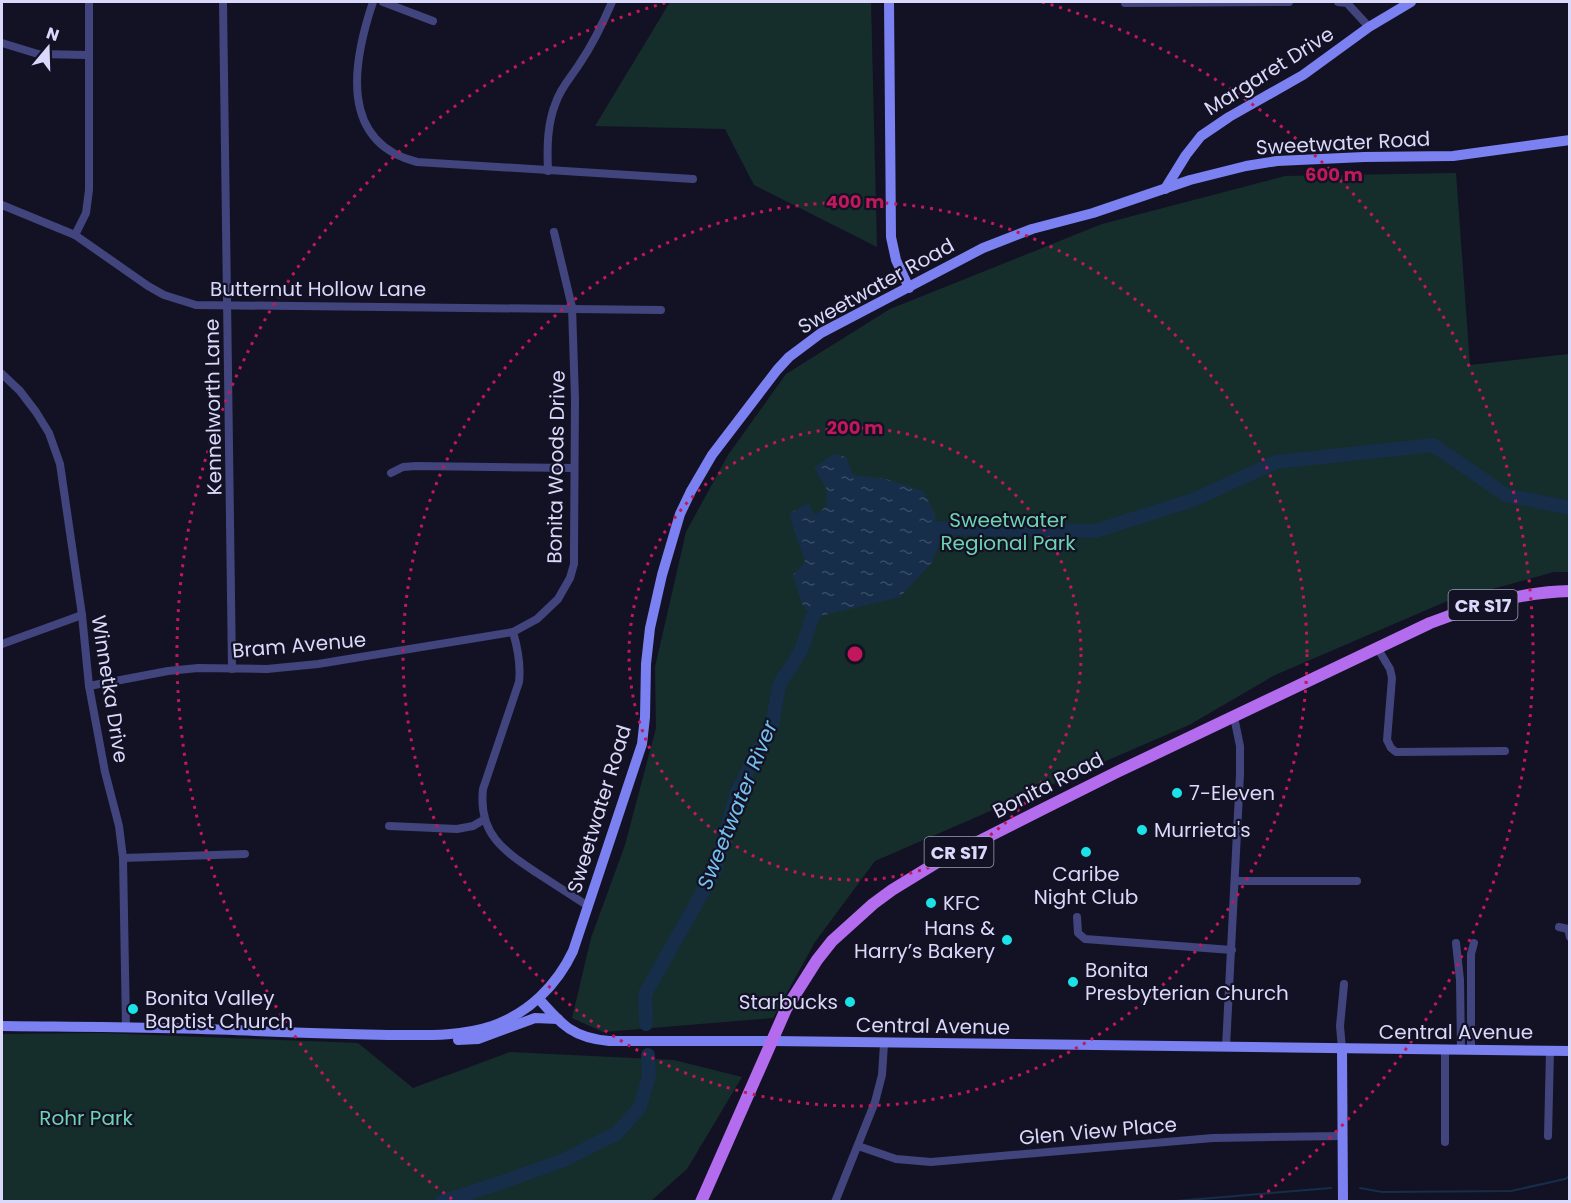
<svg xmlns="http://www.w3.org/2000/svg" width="1571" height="1203" font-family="Poppins,sans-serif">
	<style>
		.green { fill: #152e2b }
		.water { fill: url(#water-ripples) }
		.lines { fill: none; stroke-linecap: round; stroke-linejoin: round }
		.stream { stroke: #162e4a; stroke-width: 2 }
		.river { stroke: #162e4a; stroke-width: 14 }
		.street { stroke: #42447e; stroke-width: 8 }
		.secondary { stroke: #7b81f0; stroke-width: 10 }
		.primary { stroke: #b46cef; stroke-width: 12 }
		.ring { fill: none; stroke: #c2185b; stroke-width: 3; stroke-dasharray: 3 6 }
		.poi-dot { fill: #1ae2e6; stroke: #131224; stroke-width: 2 }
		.labels { text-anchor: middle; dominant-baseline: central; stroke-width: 4.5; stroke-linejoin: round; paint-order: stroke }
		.shield { fill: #131224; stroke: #9e9dba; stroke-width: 1.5 }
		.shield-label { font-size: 18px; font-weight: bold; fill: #dad9fb }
		.street-label { font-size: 20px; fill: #dad9fb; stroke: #131224 }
		.park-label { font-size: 20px; fill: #6dd3b1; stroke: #131224 }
		.poi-label { font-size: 20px; fill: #dad9fb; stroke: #131224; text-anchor: start }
		.water-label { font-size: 21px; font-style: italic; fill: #73c0ef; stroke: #131224 }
		.centre { fill: #c2185b; stroke: #131224; stroke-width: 3 }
		.ring-label { font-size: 18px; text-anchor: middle; font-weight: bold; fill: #c2185b; stroke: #131224; stroke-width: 4.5; stroke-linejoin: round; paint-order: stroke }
	</style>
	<defs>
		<pattern id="water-ripples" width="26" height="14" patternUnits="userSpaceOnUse" patternTransform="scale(1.5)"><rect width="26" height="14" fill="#162e4a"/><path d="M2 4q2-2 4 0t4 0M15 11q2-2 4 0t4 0" fill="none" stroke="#374c65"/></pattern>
	</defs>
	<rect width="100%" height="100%" fill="#131224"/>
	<g class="green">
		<polygon points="670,2 871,2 877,247 754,185 725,129 595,126"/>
		<polygon points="1456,173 1470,365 1569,354 1569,572 1554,572 1445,602 1275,675 1189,725 875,861 815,942 773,1018 603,1032 572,1018 591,938 625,845 656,728 655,667 686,532 728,455 786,374 890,309 1102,224 1285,176"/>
		<polygon points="100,1033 358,1043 413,1088 510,1052 674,1060 742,1077 687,1169 651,1201 2,1201 2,1034"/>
	</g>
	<polygon class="water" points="834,454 846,457 853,475 886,479 923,491 935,514 936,528 941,540 932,562 900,597 812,618 802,604 793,575 805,562 789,514 808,503 815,515 827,506 826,487 814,468"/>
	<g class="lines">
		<g class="stream">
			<polyline points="1360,1188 1382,1192 1511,1191 1565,1179 1570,1176"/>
			<polyline points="445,1200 446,1202"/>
			<polyline points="1164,1202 1331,1188"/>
		</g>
		<g class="river">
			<polyline points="919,533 936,528 1095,531 1193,500 1276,462 1433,445 1506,495 1570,508"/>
			<polyline points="646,1024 645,994 715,870 737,792 772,725 779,685 801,651 812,618 820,603"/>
			<polyline points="441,1202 497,1184 564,1160 617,1133 640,1107 649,1076 648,1055"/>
		</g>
		<g class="street">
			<polyline points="223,2 232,669"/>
			<path d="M373,2C353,61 338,142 417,162L693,179"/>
			<polyline points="383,2 433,21"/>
			<polyline points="1338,2 1347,3 1369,27"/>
			<polyline points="1125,3 1289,2"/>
			<polyline points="2,43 38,54 88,55"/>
			<path d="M548,171C547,148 547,124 556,102C561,87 572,76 580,63C593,44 603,23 612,2"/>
			<polyline points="2,205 75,235 148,286 164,295 196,305 661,310"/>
			<polyline points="75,235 86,213 89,190 89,2"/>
			<polyline points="2,374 20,391 36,412 49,433 60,464 82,615 89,686 105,772 119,826 123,858 126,1027"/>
			<polyline points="391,473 403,467 416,466 574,468"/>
			<path d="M513,632C518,649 521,665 519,682L483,789C478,834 504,851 537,873C554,884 571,895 588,906"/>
			<polyline points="2,644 82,615"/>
			<polyline points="1378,649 1390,669 1392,678 1387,740 1391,748 1396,752 1505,751"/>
			<polyline points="89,686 168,671 198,668 267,669 318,664 513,632 537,619 558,599 570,578 574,564 574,552 575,399 572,307 554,232"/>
			<polyline points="389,826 457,829 473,826 485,819"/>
			<polyline points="123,858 245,854"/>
			<polyline points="1236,881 1357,881"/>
			<polyline points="1077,917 1078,933 1085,939 1232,950"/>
			<polyline points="1559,927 1568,929 1570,937"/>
			<polyline points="1456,943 1460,980 1461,1050"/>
			<polyline points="1226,1047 1240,774 1240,746 1234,717"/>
			<polyline points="1342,1049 1340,1026 1344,984"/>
			<polyline points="1471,1050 1471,954 1474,943"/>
			<polyline points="1548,1136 1550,1051"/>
			<polyline points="1445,1142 1445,1050"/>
			<polyline points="858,1146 896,1159 931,1162 1213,1138 1342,1136"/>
			<polyline points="835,1202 875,1102 882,1075 884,1044"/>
		</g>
		<g class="secondary">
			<polyline points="889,2 891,237 896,260 909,288"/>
			<polyline points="1165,189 1186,155 1201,136 1229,117 1303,75 1369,27 1411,2"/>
			<path d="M539,999C562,1025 573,1038 609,1041H773L1570,1051"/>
			<path d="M2,1026C86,1027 172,1027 256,1031C300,1033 344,1034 388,1035C423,1035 459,1037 492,1026C529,1013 557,985 573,951L642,744L645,717L646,664L650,628L662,575L680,514L691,491L712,455L777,370L789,357L821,333L983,248L1032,229L1093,213L1190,180L1246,166L1277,161L1364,157L1453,156L1570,140"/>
			<polyline points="458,1040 478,1039 535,1018 558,1019"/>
			<polyline points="1342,1049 1343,1202"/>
		</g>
		<path class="primary" d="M701,1202L786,1009L817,960L832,941L873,904L892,890L936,863L1043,809L1117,772L1430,623C1475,606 1521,592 1570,591"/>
	</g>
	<g class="ring">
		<circle cx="855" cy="654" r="226"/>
		<circle cx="855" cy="654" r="452"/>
		<path d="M452 1199A678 678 0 0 1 668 2M1042 2A678 678 0 0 1 1258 1199"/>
	</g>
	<g class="poi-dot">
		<circle cx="1177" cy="793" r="6"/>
		<circle cx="1142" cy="830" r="6"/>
		<circle cx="1086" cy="852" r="6"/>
		<circle cx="931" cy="903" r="6"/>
		<circle cx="1007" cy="940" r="6"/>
		<circle cx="1073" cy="982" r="6"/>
		<circle cx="850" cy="1002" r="6"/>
		<circle cx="133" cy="1009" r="6"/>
	</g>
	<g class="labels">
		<g class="shield">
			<rect x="1448.5" y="590" width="69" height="30" rx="4.5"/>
			<rect x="924.5" y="837" width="69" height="30" rx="4.5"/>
		</g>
		<g class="shield-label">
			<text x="1483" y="605">CR S17</text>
			<text x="959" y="852">CR S17</text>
		</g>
		<g class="street-label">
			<text transform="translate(1269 71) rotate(-32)">Margaret Drive</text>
			<text transform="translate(1343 143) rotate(-3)">Sweetwater Road</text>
			<text transform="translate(876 286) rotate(-29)">Sweetwater Road</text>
			<text x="318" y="289">Butternut Hollow Lane</text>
			<text transform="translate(213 407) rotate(-91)">Kennelworth Lane</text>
			<text transform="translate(556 467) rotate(-89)">Bonita Woods Drive</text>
			<text transform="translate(299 645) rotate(-5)">Bram Avenue</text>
			<text transform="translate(110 689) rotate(81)">Winnetka Drive</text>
			<text transform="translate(1048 785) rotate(-27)">Bonita Road</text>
			<text transform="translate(599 809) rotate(-73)">Sweetwater Road</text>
			<text transform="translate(933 1026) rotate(1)">Central Avenue</text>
			<text x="1456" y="1032">Central Avenue</text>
			<text transform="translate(1098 1131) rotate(-5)">Glen View Place</text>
		</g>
		<g class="park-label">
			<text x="1008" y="520">Sweetwater<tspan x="1008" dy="23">Regional Park</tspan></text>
			<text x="86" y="1118">Rohr Park</text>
		</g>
		<g class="poi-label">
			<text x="1189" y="793">7-Eleven</text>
			<text x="1154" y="830">Murrieta's</text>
			<text x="1086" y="874" text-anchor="middle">Caribe<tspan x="1086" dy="23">Night Club</tspan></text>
			<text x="943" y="903">KFC</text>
			<text x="995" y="928" text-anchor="end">Hans &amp;<tspan x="995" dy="23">Harry’s Bakery</tspan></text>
			<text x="1085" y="970">Bonita<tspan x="1085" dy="23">Presbyterian Church</tspan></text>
			<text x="145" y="998">Bonita Valley<tspan x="145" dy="23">Baptist Church</tspan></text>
			<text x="838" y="1002" text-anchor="end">Starbucks</text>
		</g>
		<g class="water-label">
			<text transform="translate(737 805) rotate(-68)">Sweetwater River</text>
		</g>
	</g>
	<circle cx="855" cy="654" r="9" class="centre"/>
	<g class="ring-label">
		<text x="1334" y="181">600 m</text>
		<text x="855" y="208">400 m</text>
		<text x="855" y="434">200 m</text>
	</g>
	<rect width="1571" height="1203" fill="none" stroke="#dad9fb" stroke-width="6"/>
	<g transform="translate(48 48) rotate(19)" stroke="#131224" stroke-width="4.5" paint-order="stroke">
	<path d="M0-4.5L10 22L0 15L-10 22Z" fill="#dad9fb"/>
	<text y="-9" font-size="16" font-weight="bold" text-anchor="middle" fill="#dad9fb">N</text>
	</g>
</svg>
